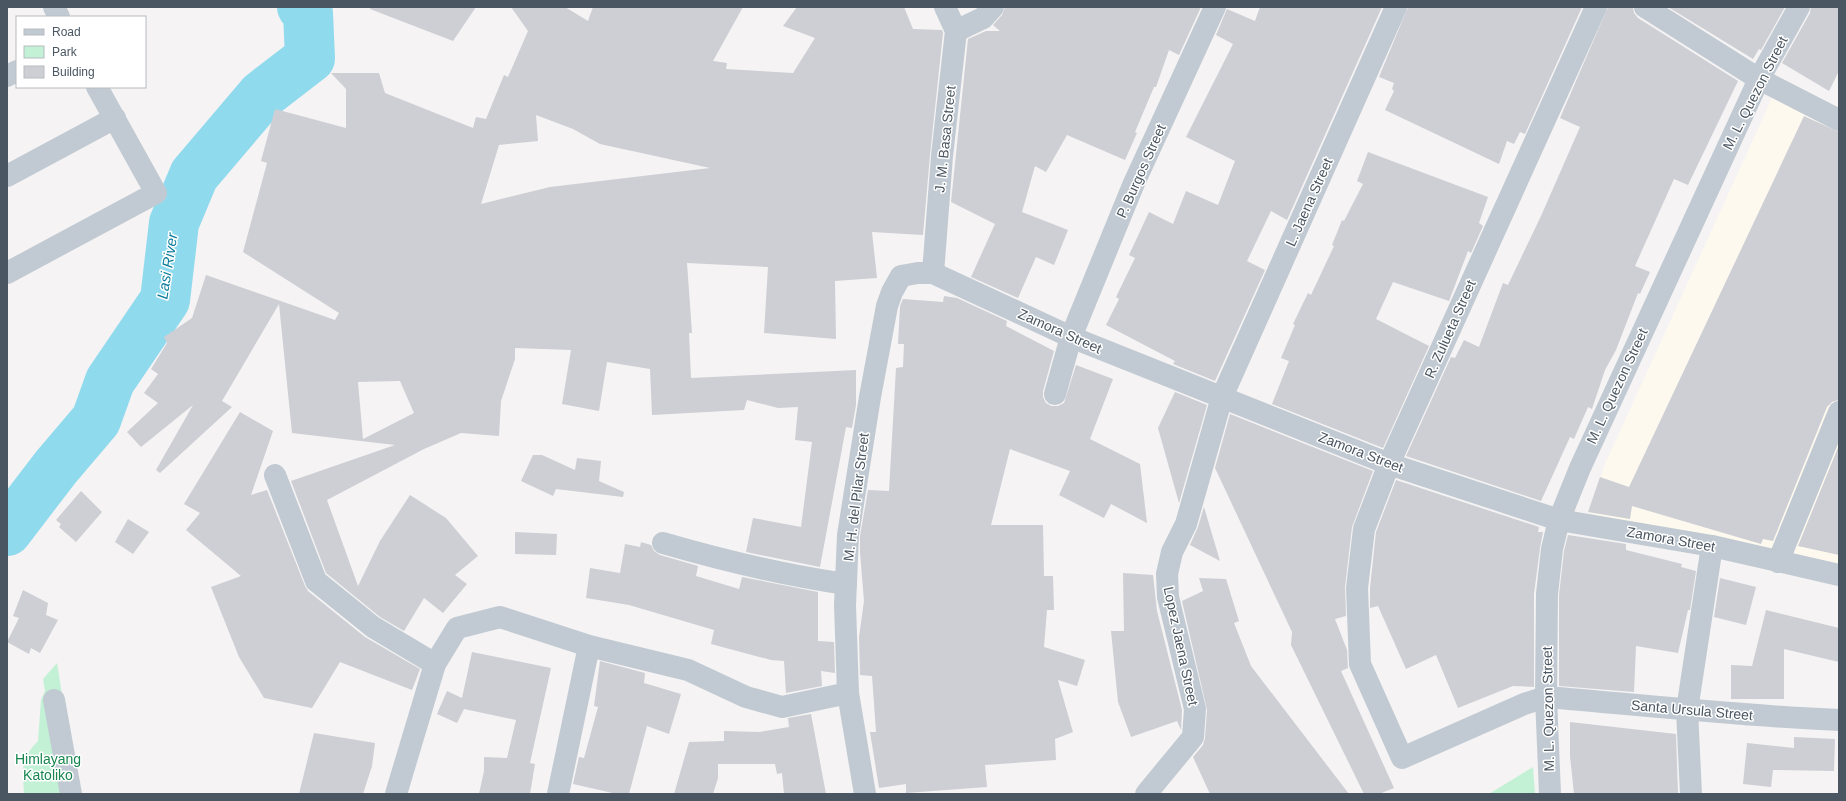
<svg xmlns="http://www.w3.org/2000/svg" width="1846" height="801" font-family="Arial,sans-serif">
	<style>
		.commercial { fill: #fdf9ef }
		.green { fill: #c3f1d5 }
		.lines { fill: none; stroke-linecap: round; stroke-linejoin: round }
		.river { stroke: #90daee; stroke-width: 50 }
		.building { fill: #cdcfd5; fill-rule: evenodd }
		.minor { stroke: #c1cad2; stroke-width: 22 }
		.labels { text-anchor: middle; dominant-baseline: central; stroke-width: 3; stroke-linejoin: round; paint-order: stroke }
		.street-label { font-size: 14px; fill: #4a5661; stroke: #fff }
		.park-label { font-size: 14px; fill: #17864f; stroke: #fff }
		.water-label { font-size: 15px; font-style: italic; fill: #0c7c9b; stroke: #fff }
	</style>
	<rect width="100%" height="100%" fill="#f5f3f3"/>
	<polygon class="commercial" points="1773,96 1839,130 1839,575 1613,521 1588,512 1605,464"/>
	<g class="green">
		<path d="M57,663L78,794H24C23,768 19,761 38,741L41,700L45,691L43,679Z"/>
		<polygon points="1533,767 1535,794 1489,794"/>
	</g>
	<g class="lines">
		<polyline class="river" points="7,531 56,467 96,420 110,381 165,300 174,223 194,175 262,95 310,58 308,13 302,7"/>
	</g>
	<g class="building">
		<polygon points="371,7 476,7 453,41 370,9"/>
		<path d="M511,7H565L588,21L593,7H743L713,61L727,63L726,69L793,73L815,38L783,26L797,7H904L913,29L942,30L943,33L930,155L923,235L872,232L877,278L835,281L836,339L764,333L768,267L687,263L692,333H689L691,378L856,370V405L852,428L846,427L820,567L746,552L753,518L801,527L812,442L795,440L798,407L778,408L747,400L744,410L652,415L650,369L607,362L599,411L562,404L571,350L515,348V359L501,401L499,436L461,433L424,449L327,500L358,586L380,541L410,495L446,518L478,556L455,575L467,584L443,613L424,598L404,631L380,617L326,573L291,481L395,445L292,433L279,304L222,401L232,407L160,473L156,470L193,405L141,447L127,432L158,403L144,393L158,374L151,369L167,343L164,337L192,318L206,275L335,320L339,313L243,252L267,163L261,161L275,109L346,128V89L331,73H379L385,93L473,128L476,117L486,119L504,75L508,77L528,31ZM536,115L573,129L600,144L710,168L550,187L481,204L499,145L538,141ZM400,381L414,413L363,439L358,382Z"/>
		<polygon points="1005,7 1201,7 1179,55 1169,50 1156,87 1154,87 1135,132 1137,133 1125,160 1067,135 1046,172 1035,166 1022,212 1068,230 1054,265 1036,257 1018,298 971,277 995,224 951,202 968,39 986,31 1000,31 993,25 1002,15"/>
		<polygon points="1260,7 1382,7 1287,220 1271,211 1247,261 1265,270 1215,381 1173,364 1175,361 1106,325 1119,299 1116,297 1135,258 1129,255 1149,212 1173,224 1186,191 1218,205 1235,161 1186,137 1233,44 1216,35 1227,9 1255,21"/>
		<polygon points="1408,7 1582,7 1525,134 1520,132 1514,144 1507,141 1499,164 1385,110 1394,91 1392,89 1394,83 1379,77"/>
		<polygon points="1608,7 1633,7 1634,13 1638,18 1738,81 1688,185 1674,179 1635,266 1650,272 1640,294 1638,293 1616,350 1605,370 1592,409 1588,407 1574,439 1570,437 1541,501 1406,456 1451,357 1455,358 1464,340 1479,347 1503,283 1508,285 1541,216 1580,127 1560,118"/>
		<polygon points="1668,7 1785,7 1761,50 1759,49 1753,59"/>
		<polygon points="1811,7 1839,7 1839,71 1829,91 1782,63 1810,13"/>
		<polygon points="1804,116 1839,132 1839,400 1832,402 1827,407 1773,541 1763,539 1761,544 1632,506 1630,519 1588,512 1600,477 1629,487"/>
		<polygon points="1368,152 1488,197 1479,223 1483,226 1471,253 1468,251 1449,301 1393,282 1376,319 1429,346 1383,448 1272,404 1289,361 1281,358 1295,325 1293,324 1308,293 1311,295 1334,246 1332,245 1342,220 1344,221 1363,184 1357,181"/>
		<polygon points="944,296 957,298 1007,321 1006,326 1054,351 1043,391 1043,397 1046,403 1051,406 1058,406 1064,403 1076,365 1113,379 1090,439 1140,464 1147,523 1111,504 1104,518 1059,495 1070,471 1010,449 991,525 1043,525 1044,576 1053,576 1054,610 1047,610 1044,647 1085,660 1077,686 1058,680 1073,732 1055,739 1056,760 985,765 987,787 906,793 906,784 879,788 870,732 876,732 872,676 860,675 859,637 864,601 860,552 860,536 868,490 889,491 896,368 903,367 904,344 898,344 900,306 903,299 943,302"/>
		<polygon points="1175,392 1207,405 1179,503 1158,428"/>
		<polygon points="240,412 273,431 251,495 267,490 305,586 308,591 365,637 420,669 412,690 340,662 312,708 264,698 239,657 211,587 241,576 186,530 200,513 184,504"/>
		<polygon points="1230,414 1373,471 1352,527 1345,587 1346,616 1335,619 1347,650 1348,668 1341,671 1394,788 1379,794 1364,794 1291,645 1292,632 1215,468"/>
		<polygon points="1839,445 1839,555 1798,546"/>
		<polygon points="533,455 542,455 575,470 577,458 601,461 599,481 624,492 623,497 556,489 553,496 521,481"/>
		<polygon points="1396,480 1539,527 1538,532 1543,532 1540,548 1534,594 1534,687 1513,686 1458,708 1436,655 1406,669 1378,606 1370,608 1370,588 1376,532"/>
		<polygon points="81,491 102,512 76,542 59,527 61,524 56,520"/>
		<polygon points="1204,507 1220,561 1190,545 1198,527"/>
		<polygon points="128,519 149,532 133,554 115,542"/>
		<polygon points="515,532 557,534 556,555 515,554"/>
		<polygon points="1568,535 1626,544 1626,550 1682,564 1681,567 1696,571 1690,610 1688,610 1678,653 1636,646 1634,692 1559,686 1559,595 1564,551"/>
		<polygon points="641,542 651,545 654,551 660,555 698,566 696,576 739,589 742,577 818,592 818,641 834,642 835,673 821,671 822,686 786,693 784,661 771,660 711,644 714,630 629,605 586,598 590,568 620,573 625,544 640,547"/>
		<polygon points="1123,573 1153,575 1157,611 1182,710 1181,730 1177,721 1131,737 1118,702 1111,631 1124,631"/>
		<polygon points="1199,578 1226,579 1239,621 1234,623 1251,666 1349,794 1210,794 1193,757 1203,745 1205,738 1207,710 1182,601 1203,591"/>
		<polygon points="1720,578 1756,587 1746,625 1714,617"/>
		<polygon points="23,590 48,603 46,615 58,620 40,653 31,648 29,654 7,642 19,618 13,616"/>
		<polygon points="1766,610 1839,628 1839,662 1784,649 1784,699 1731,699 1731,665 1752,666"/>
		<polygon points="472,652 551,668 530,763 535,764 530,794 479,794 484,771 484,757 507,758 516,720 464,709 457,723 437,714 447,691 462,698"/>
		<polygon points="600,661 645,673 644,683 681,694 669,734 647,726 629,794 617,794 573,784 579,757 584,758 598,707 594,706"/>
		<polygon points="811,714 826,794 784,794 782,773 777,774 775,764 718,764 718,778 713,794 674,794 689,742 724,741 724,731 759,732 789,727 788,718"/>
		<polygon points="1570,722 1676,734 1678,794 1574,794 1570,756"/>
		<polygon points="314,733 375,743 372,766 363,794 299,794"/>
		<polygon points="1794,737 1835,739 1834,771 1773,770 1771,787 1743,784 1747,743 1794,748"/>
	</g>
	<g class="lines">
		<g class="minor">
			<polyline points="54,7 59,17"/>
			<path d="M1596,7L1389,464L1364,529L1357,588L1360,664L1402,758L1524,704L1546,697C1643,705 1741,716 1839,720"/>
			<polyline points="1645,7 1759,79 1839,120"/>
			<polyline points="956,31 983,18 993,7"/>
			<polyline points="7,76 17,71"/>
			<polyline points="7,176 115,118"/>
			<polyline points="7,273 156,193 97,87"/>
			<polyline points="933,273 942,156 956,31 945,7"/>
			<polyline points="1055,394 1071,337 1134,183 1215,7"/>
			<polyline points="275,475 316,581 373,627 435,664"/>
			<path d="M663,543C725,561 783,575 846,584"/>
			<polyline points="1778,562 1839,412"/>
			<polyline points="54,700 71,794"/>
			<polyline points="396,794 435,664 457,628 500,617 589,646 688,670 746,697 782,707 848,693"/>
			<polyline points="558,794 589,646"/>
			<polyline points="865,794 848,693 845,605 848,535 870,397 887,306 892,292 901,276 918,273 933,273 1071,337 1389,464 1559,520 1712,546 1839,575"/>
			<polyline points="1146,794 1193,737 1195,709 1168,597 1167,574 1172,552 1186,524 1222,397 1396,7"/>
			<polyline points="1550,794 1546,697 1547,594 1552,549 1559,520 1580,468 1759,79 1799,7"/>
			<polyline points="1691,794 1687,710 1712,546"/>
		</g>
	</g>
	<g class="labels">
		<g class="street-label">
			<text transform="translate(1755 93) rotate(-63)">M. L. Quezon Street</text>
			<text transform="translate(945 139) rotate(-84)">J. M. Basa Street</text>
			<text transform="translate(1141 171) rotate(-66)">P. Burgos Street</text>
			<text transform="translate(1309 202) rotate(-66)">L. Jaena Street</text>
			<text transform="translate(1450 329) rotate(-66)">R. Zulueta Street</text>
			<text transform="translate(1060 331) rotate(24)">Zamora Street</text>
			<text transform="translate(1617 386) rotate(-65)">M. L. Quezon Street</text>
			<text transform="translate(1361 452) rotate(21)">Zamora Street</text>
			<text transform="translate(856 497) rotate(-83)">M. H. del Pilar Street</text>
			<text transform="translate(1671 539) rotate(10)">Zamora Street</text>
			<text transform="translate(1181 646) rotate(78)">Lopez Jaena Street</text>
			<text transform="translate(1548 709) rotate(-91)">M. L. Quezon Street</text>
			<text transform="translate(1692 710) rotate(5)">Santa Ursula Street</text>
		</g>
		<g class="park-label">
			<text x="48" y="759">Himlayang<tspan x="48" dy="16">Katoliko</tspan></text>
		</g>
		<g class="water-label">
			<text transform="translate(167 266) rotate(-81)">Lasi River</text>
		</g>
	</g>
	<rect width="1846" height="801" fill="none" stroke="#4a5661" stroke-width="16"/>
	<rect x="16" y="16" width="130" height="72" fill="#ffffff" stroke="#b7bbc0"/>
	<rect x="24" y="29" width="20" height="6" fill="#c1cad2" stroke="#b7bbc0"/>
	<text x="52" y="36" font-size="12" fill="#4a5661">Road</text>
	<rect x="24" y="46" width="20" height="12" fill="#c3f1d5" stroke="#b7bbc0"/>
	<text x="52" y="56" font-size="12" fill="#4a5661">Park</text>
	<rect x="24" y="66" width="20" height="12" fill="#cdcfd5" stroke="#b7bbc0"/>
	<text x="52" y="76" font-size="12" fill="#4a5661">Building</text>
</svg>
